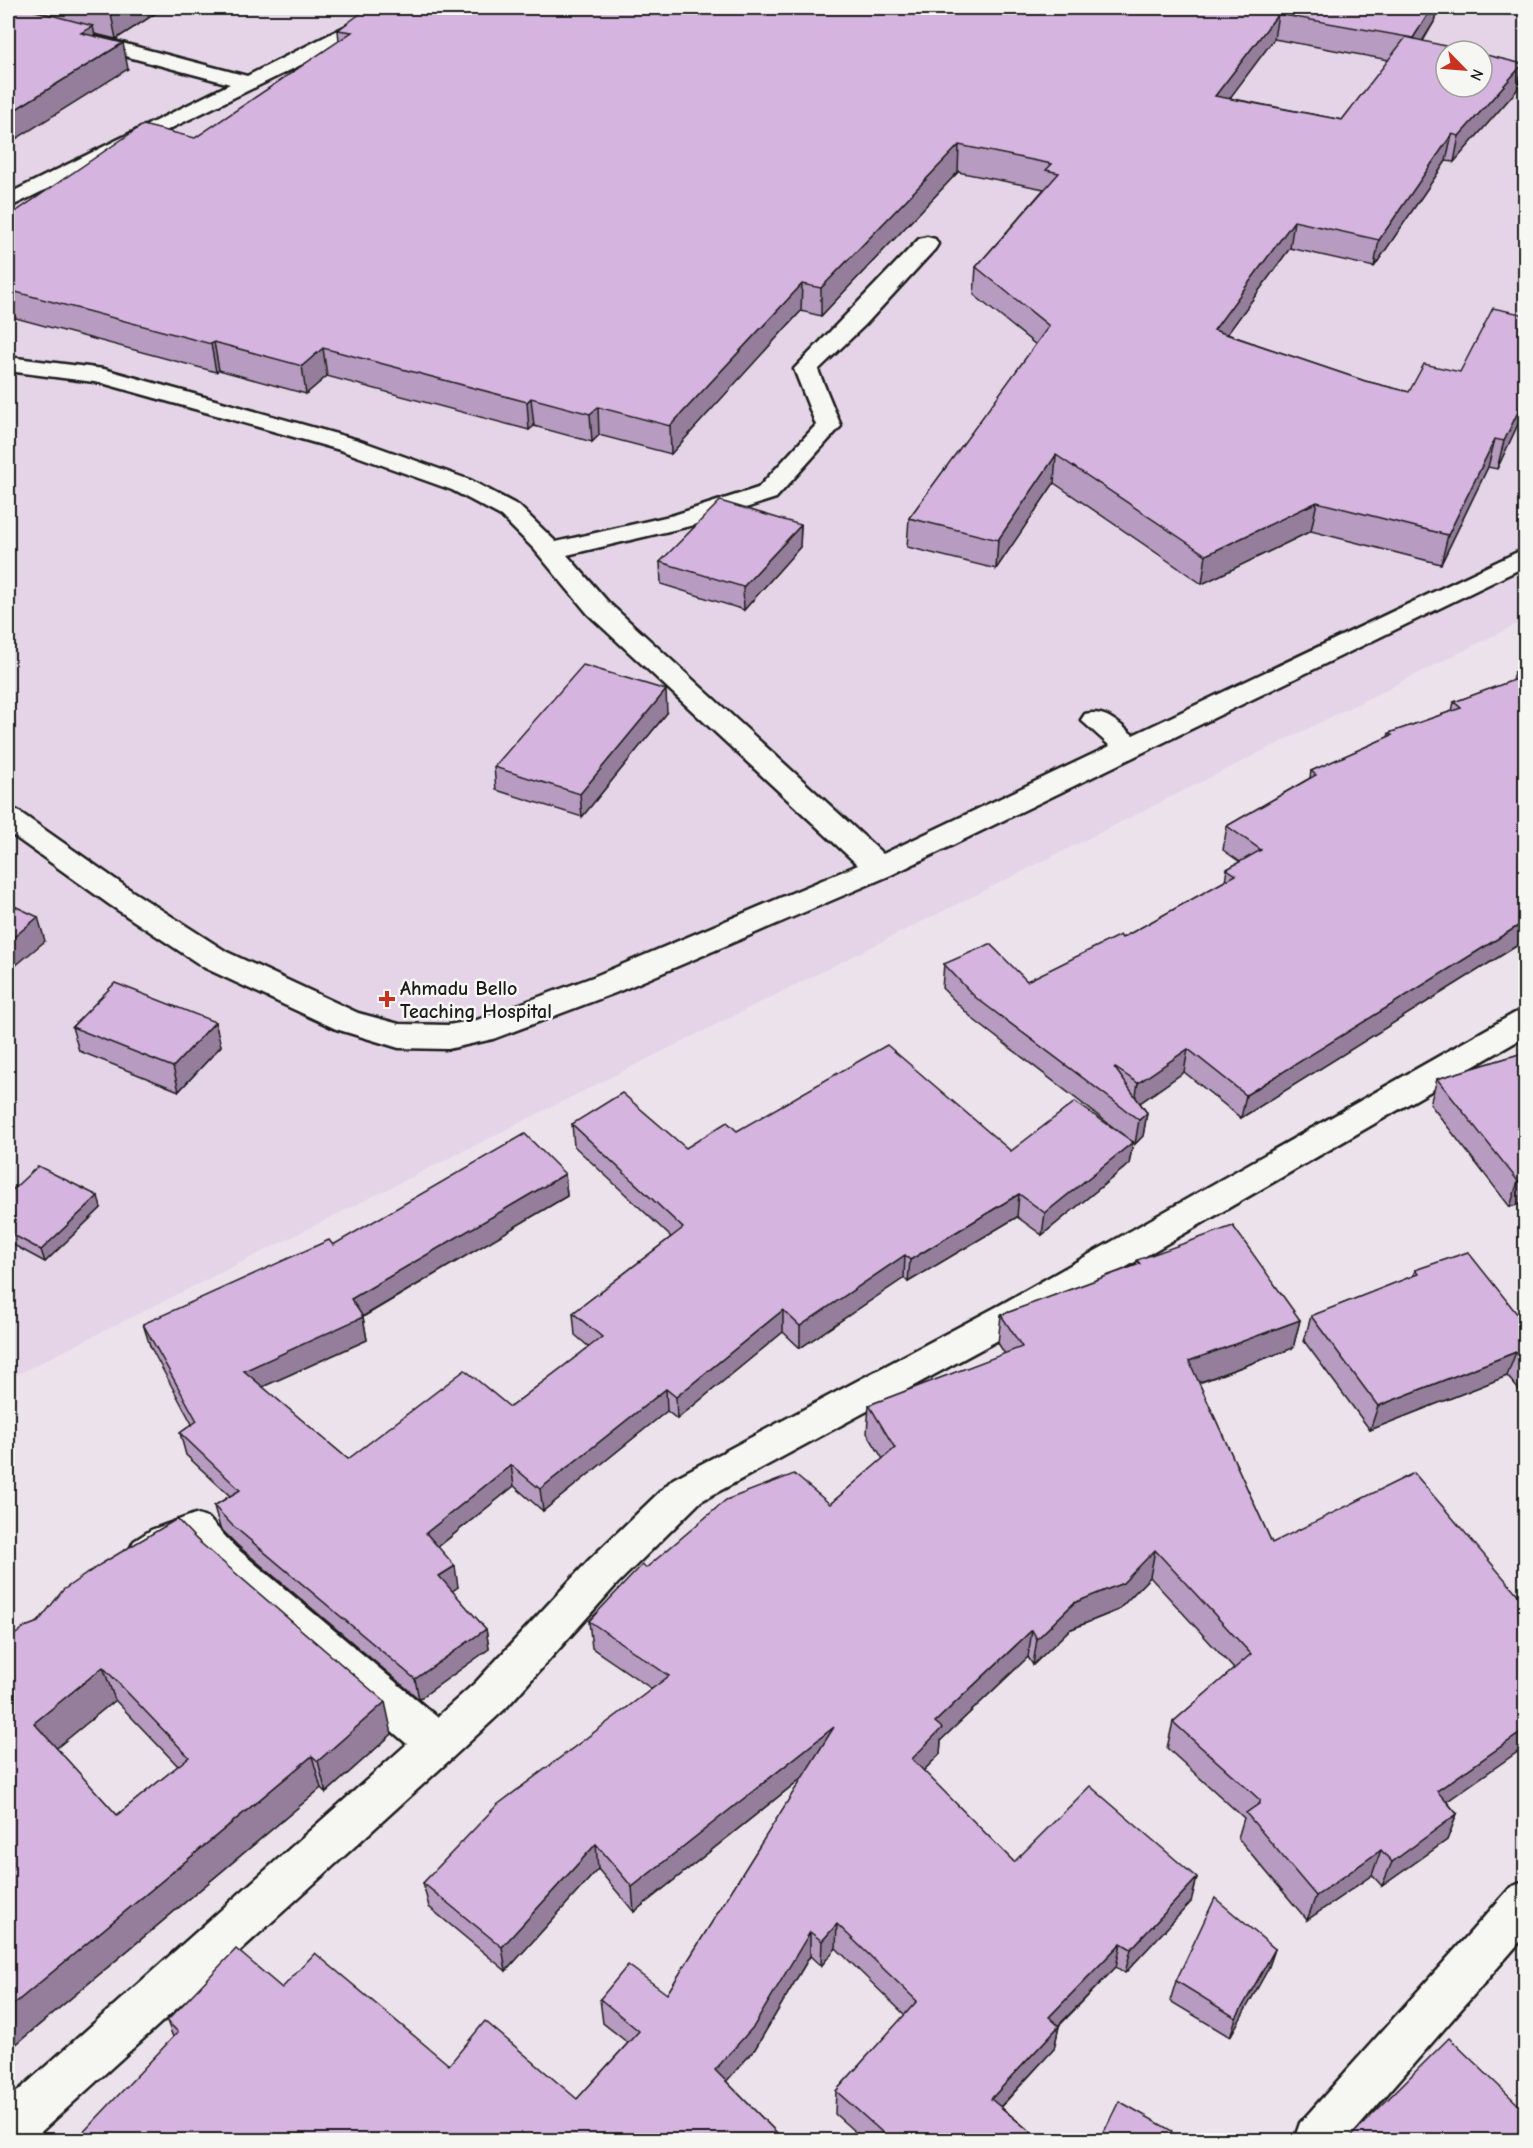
<svg xmlns="http://www.w3.org/2000/svg" width="1533" height="2148" font-family="'Comic Neue',sans-serif">
	<style>
		.built { fill: #e5d4e8; fill-rule: evenodd }
		.lines { fill: none; stroke-linecap: round; stroke-linejoin: round }
		.minor-casing { stroke: #1c1c1c; stroke-width: 5 }
		.minor { fill: #f6f6f2; fill-rule: evenodd }
		.wall { fill: #b79bc0; stroke: #1c1c1c; stroke-width: 1.5; fill-rule: evenodd }
		.shaded-wall { fill: #957e9c; stroke: #1c1c1c; stroke-width: 1.5 }
		.building { fill: #d5b4df; stroke: #1c1c1c; stroke-width: 1.5; fill-rule: evenodd }
		.poi-dot { fill: #c8321e; stroke: #f6f6f2; stroke-width: 2 }
		.labels { text-anchor: middle; dominant-baseline: central; stroke-width: 5; stroke-linejoin: round; paint-order: stroke }
		.poi-label { font-size: 20px; font-weight: bold; fill: #1c1c1c; stroke: #f6f6f2; text-anchor: start }
	</style>
	<rect width="100%" height="100%" fill="#ece2ec"/>
	<filter id="ink" filterUnits="userSpaceOnUse"><feTurbulence type="fractalNoise" baseFrequency=".0167" numOctaves="2"/><feDisplacementMap in="SourceGraphic" scale="12" xChannelSelector="R" yChannelSelector="G"/><feConvolveMatrix kernelMatrix="1 2 1 2 8 2 1 2 1" color-interpolation-filters="sRGB"/></filter>
	<g filter="url(#ink)">
		<path class="built" d="M8,8H1505L1525,17V620L8,1379ZM1446,51H1482V87H1446Z"/>
		<g class="lines">
			<defs>
				<g id="minor">
					<polygon points="382,8 406,8 403,12 325,53 8,208 8,194 230,84 8,25 8,13 247,76"/>
					<path d="M927,237L935,239L938,244L935,249L865,325L818,370L841,426L776,498L690,526L567,555L608,602L883,854L1110,746L1081,720L1085,714C1105,709 1118,723 1133,735L1526,548V566L891,875L615,993L493,1039L448,1049L399,1048L336,1029L205,968L110,905L8,832V808L18,811L132,891L227,952L358,1013L399,1024L448,1025L477,1020L593,977L858,865L588,614L534,549L501,516L452,490L340,450L102,383L8,371V357L104,369L358,440L470,480L519,506L556,542L674,515L758,488L816,425L794,369L919,239Z"/>
					<polygon points="1526,1010 1526,1036 1026,1325 701,1501 617,1584 506,1708 453,1757 32,2140 8,2140 8,2100 407,1744 207,1571 188,1550 148,1570 134,1565 128,1553 134,1541 151,1530 195,1514 209,1519 235,1547 437,1717 476,1682 589,1560 673,1479 1000,1305 1515,1013"/>
					<polygon points="1526,1881 1526,1935 1347,2140 1294,2140 1300,2123 1511,1887"/>
				</g>
			</defs>
			<use href="#minor" class="minor-casing"/>
			<use href="#minor" class="minor"/>
		</g>
		<g class="wall">
			<polygon points="8,8 164,8 116,39 95,34 95,37 128,69"/>
			<path d="M1437,8L1434,22L1423,41L1517,90L1454,162L1446,161L1374,267L1290,248L1227,334L1365,381L1409,392L1460,372L1526,315V421L1520,420L1497,469L1488,467L1441,564L1311,531L1202,584L1054,483L996,569L907,547L909,518L1036,345L974,295L976,267L1044,189L958,172L821,316L801,311L671,454L599,435L592,442L534,426L529,430L327,376L306,394L219,370L216,372L8,316V217L195,138L339,41L338,30ZM1274,39L1389,60L1342,120L1229,98Z"/>
			<polygon points="801,525 800,547 744,610 661,584 660,562"/>
			<polygon points="1526,667 1526,940 1241,1118 1184,1072 1140,1103 1147,1113 1143,1136 1135,1144 974,1020 942,988 944,964 1027,981 1122,938 1225,881 1227,869 1240,862 1223,850 1227,826 1310,778 1311,771 1388,737 1389,733 1452,711 1454,702 1512,681 1514,672"/>
			<polygon points="667,713 582,817 496,790 494,767"/>
			<polygon points="215,1022 221,1046 179,1091 79,1051 72,1027"/>
			<polygon points="1526,1052 1526,1202 1510,1207 1430,1104 1437,1079"/>
			<polygon points="572,1124 686,1148 737,1131 1011,1151 1133,1142 1129,1164 1042,1235 1017,1217 908,1282 904,1278 800,1348 783,1332 677,1419 667,1411 543,1511 514,1486 438,1547 458,1587 452,1591 486,1629 489,1649 419,1699 237,1545 220,1528 214,1506 230,1496 186,1455 180,1433 192,1424 150,1346 143,1324 333,1245 565,1174 567,1196 363,1317 367,1340 262,1387 348,1459 510,1407 589,1347 575,1335 573,1313 671,1237 574,1146"/>
			<polygon points="8,1194 101,1208 45,1262 8,1242"/>
			<polygon points="1137,1260 1300,1320 1293,1348 1199,1383 1272,1543 1447,1802 1457,1814 1447,1840 1382,1886 1372,1875 1307,1920 1238,1838 1244,1818 1167,1748 1173,1722 1234,1669 1150,1577 1118,1610 1069,1630 1033,1665 1028,1657 941,1740 940,1754 923,1771 1014,1862 1191,1902 1125,1973 1116,1967 1059,2026 1054,2049 1001,2107 1040,2140 864,2140 835,2114 836,2091 905,2015 836,1948 821,1966 810,1956 755,2049 726,2081 784,2140 173,2037 167,2021 282,1988 449,2065 577,2099 628,2043 603,2023 600,1999 667,1994 803,1777 634,1912 598,1869 506,1971 429,1907 423,1883 652,1689 592,1648 589,1621 646,1568 830,1504 883,1459 867,1433 869,1405 1005,1354 998,1343 1001,1315 1136,1265"/>
			<polygon points="1415,1270 1526,1325 1526,1398 1507,1376 1370,1430 1304,1341 1311,1316 1413,1276"/>
			<path d="M196,1539L392,1734L326,1793L321,1788L8,2051L38,1622ZM115,1700L178,1766L117,1815L56,1748Z"/>
			<polygon points="1275,1949 1268,1969 1230,2037 1170,2001 1176,1981"/>
			<polygon points="1526,1964 1526,1975 1522,1971"/>
		</g>
		<g class="shaded-wall">
			<polygon points="121,8 164,8 116,39 111,14"/>
			<polygon points="1432,8 1437,8 1434,22 1408,64 1413,38"/>
			<polygon points="1278,14 1274,39 1212,122 1215,96"/>
			<polygon points="93,26 98,51 81,33"/>
			<polygon points="123,43 128,69 8,144 8,114"/>
			<polygon points="1523,64 1517,90 1454,162 1459,136"/>
			<polygon points="1452,134 1446,161 1374,267 1379,240"/>
			<polygon points="959,145 958,172 821,316 821,288"/>
			<polygon points="1294,221 1290,248 1210,358 1214,330"/>
			<polygon points="802,284 801,311 671,454 670,426"/>
			<polygon points="214,342 219,370 216,372 211,344"/>
			<polygon points="323,348 327,376 306,394 302,366"/>
			<polygon points="1526,395 1520,420 1497,469 1504,441"/>
			<polygon points="531,398 534,426 529,430 527,402"/>
			<polygon points="598,407 599,435 592,442 590,414"/>
			<polygon points="1495,439 1488,467 1441,564 1448,535"/>
			<polygon points="1056,455 1054,483 996,569 998,540"/>
			<polygon points="1317,502 1311,531 1202,584 1206,555"/>
			<polygon points="801,525 800,547 744,610 743,587"/>
			<polygon points="666,690 667,713 582,817 580,794"/>
			<polygon points="38,917 45,941 8,972 8,942"/>
			<polygon points="1526,921 1526,940 1241,1118 1246,1095"/>
			<polygon points="215,1022 221,1046 179,1091 173,1067"/>
			<polygon points="1188,1049 1184,1072 1134,1107 1138,1083"/>
			<polygon points="1147,1113 1143,1136 1135,1144 1139,1120"/>
			<polygon points="1133,1142 1129,1164 1042,1235 1045,1213"/>
			<polygon points="565,1174 567,1196 357,1320 363,1317 367,1340 249,1393 244,1371 351,1299"/>
			<polygon points="1526,1179 1526,1202 1510,1207 1518,1181"/>
			<polygon points="1019,1194 1017,1217 908,1282 910,1260"/>
			<polygon points="98,1196 101,1208 45,1262 41,1250"/>
			<polygon points="905,1255 904,1278 800,1348 800,1326"/>
			<polygon points="783,1310 783,1332 677,1419 676,1397"/>
			<polygon points="1300,1320 1293,1348 1184,1388 1189,1361"/>
			<polygon points="1516,1352 1507,1376 1370,1430 1378,1406"/>
			<polygon points="666,1389 667,1411 543,1511 540,1489"/>
			<polygon points="511,1465 514,1486 429,1554 426,1533"/>
			<polygon points="1155,1550 1150,1577 1118,1610 1069,1630 1033,1665 1037,1639 1074,1603"/>
			<polygon points="455,1566 458,1587 443,1598 439,1576"/>
			<polygon points="486,1629 489,1649 419,1699 415,1679"/>
			<polygon points="1032,1630 1028,1657 941,1740 940,1754 909,1785 912,1759 935,1722"/>
			<polygon points="103,1667 115,1700 48,1755 34,1723"/>
			<polygon points="385,1702 392,1734 326,1793 318,1761"/>
			<polygon points="834,1727 833,1753 634,1912 632,1887"/>
			<polygon points="1526,1729 1526,1746 1426,1816 1437,1791"/>
			<polygon points="312,1756 321,1788 8,2051 8,2009"/>
			<polygon points="1457,1814 1447,1840 1382,1886 1392,1862"/>
			<polygon points="596,1844 598,1869 506,1971 502,1947"/>
			<polygon points="1381,1850 1372,1875 1307,1920 1316,1896"/>
			<polygon points="1197,1878 1191,1902 1125,1973 1131,1949"/>
			<polygon points="837,1924 836,1948 821,1966 822,1941"/>
			<polygon points="810,1932 810,1956 755,2049 716,2093 715,2070"/>
			<polygon points="1121,1943 1116,1967 1044,2040 1049,2017"/>
			<polygon points="1275,1949 1268,1969 1230,2037 1236,2018"/>
			<polygon points="1059,2026 1054,2049 987,2121 991,2099"/>
		</g>
		<g class="building">
			<polygon points="8,8 24,8 93,26 81,33 123,43 8,114"/>
			<polygon points="87,8 121,8 111,14"/>
			<polygon points="368,8 1432,8 1413,38 1278,14 1215,96 1342,120 1406,37 1467,51 1446,51 1446,87 1482,87 1482,54 1523,64 1459,136 1452,134 1379,240 1294,221 1214,330 1365,381 1409,392 1424,364 1460,372 1493,308 1526,315 1526,395 1504,441 1495,439 1448,535 1317,502 1206,555 1056,455 998,540 909,518 1049,326 976,267 1059,173 1046,170 1052,164 959,145 821,288 802,284 670,426 598,407 590,414 531,398 527,402 323,348 302,366 214,342 211,344 8,290 8,217 143,125 195,138 352,32 338,30"/>
			<polygon points="720,501 801,525 743,587 660,562"/>
			<polygon points="583,665 666,690 580,794 494,767"/>
			<polygon points="1526,667 1526,921 1246,1095 1188,1049 1138,1083 1114,1067 1147,1113 1139,1120 975,997 944,964 990,944 1027,981 1120,935 1122,938 1236,875 1227,869 1261,850 1227,826 1316,775 1311,771 1392,735 1389,733 1461,708 1454,702 1522,677 1514,672"/>
			<polygon points="8,903 38,917 8,942"/>
			<polygon points="115,983 215,1022 173,1067 72,1027"/>
			<polygon points="887,1045 1011,1151 1075,1102 1133,1142 1045,1213 1019,1194 910,1260 905,1255 800,1326 783,1310 676,1397 666,1389 540,1489 511,1465 426,1533 455,1566 439,1576 486,1629 415,1679 231,1524 214,1506 240,1490 180,1433 197,1421 143,1324 329,1240 333,1245 525,1134 565,1174 351,1299 363,1317 244,1371 348,1459 465,1370 510,1407 602,1337 573,1313 683,1228 572,1124 622,1093 686,1148 727,1122 737,1131"/>
			<polygon points="1526,1052 1526,1179 1518,1181 1437,1079"/>
			<polygon points="38,1166 98,1196 41,1250 8,1232 8,1194"/>
			<polygon points="1233,1226 1300,1320 1189,1361 1272,1543 1414,1473 1526,1604 1526,1729 1437,1791 1457,1814 1392,1862 1381,1850 1316,1896 1246,1813 1260,1803 1260,1800 1173,1722 1251,1654 1155,1550 1123,1583 1074,1603 1037,1639 1032,1630 935,1722 942,1728 912,1759 1014,1862 1090,1786 1197,1878 1131,1949 1121,1943 1049,2017 1059,2026 991,2099 1040,2140 891,2140 836,2091 917,2001 837,1924 822,1941 810,1932 754,2026 715,2070 784,2140 76,2140 178,2032 167,2021 236,1949 282,1988 315,1953 449,2065 485,2021 577,2099 639,2031 600,1999 628,1965 667,1994 834,1727 632,1887 596,1844 502,1947 423,1883 497,1805 669,1676 589,1621 642,1565 646,1568 726,1500 794,1474 830,1504 895,1448 869,1405 1022,1347 1001,1315 1140,1264 1137,1260"/>
			<polygon points="1468,1252 1526,1325 1526,1363 1516,1352 1378,1406 1311,1316 1418,1274 1415,1270"/>
			<path d="M177,1519L196,1539L385,1702L318,1761L312,1756L8,2009V1640L25,1627L38,1622L63,1590L101,1564ZM103,1667L189,1757L117,1815L34,1723Z"/>
			<polygon points="1215,1898 1275,1949 1236,2018 1176,1981"/>
			<polygon points="1449,2038 1526,2112 1526,2140 1347,2140"/>
			<polygon points="1119,2101 1172,2131 1167,2140 1100,2140"/>
		</g>
	</g>
	<path class="poi-dot" d="M384 990h6v6h6v6h-6v6h-6v-6h-6v-6h6z"/>
	<g class="labels">
		<g class="poi-label">
			<text x="400" y="988">Ahmadu Bello<tspan x="400" dy="23">Teaching Hospital</tspan></text>
		</g>
	</g>
	<rect width="1533" height="2148" fill="none" stroke="#f6f6f2" stroke-width="30"/>
	<rect x="15" y="15" width="1503" height="2118" fill="none" stroke="#1c1c1c" stroke-width="2" filter="url(#ink)"/>
	<g transform="translate(1464 69) rotate(115)"><circle r="28" fill="#f6f6f2" stroke="#9f9f9c" stroke-width="1.5"/>
	<path d="M0-4.5L10 22L0 15L-10 22Z" fill="#c8321e"/>
	<text y="-9" font-size="16" font-weight="bold" text-anchor="middle" fill="#1c1c1c">N</text>
	</g>
</svg>
